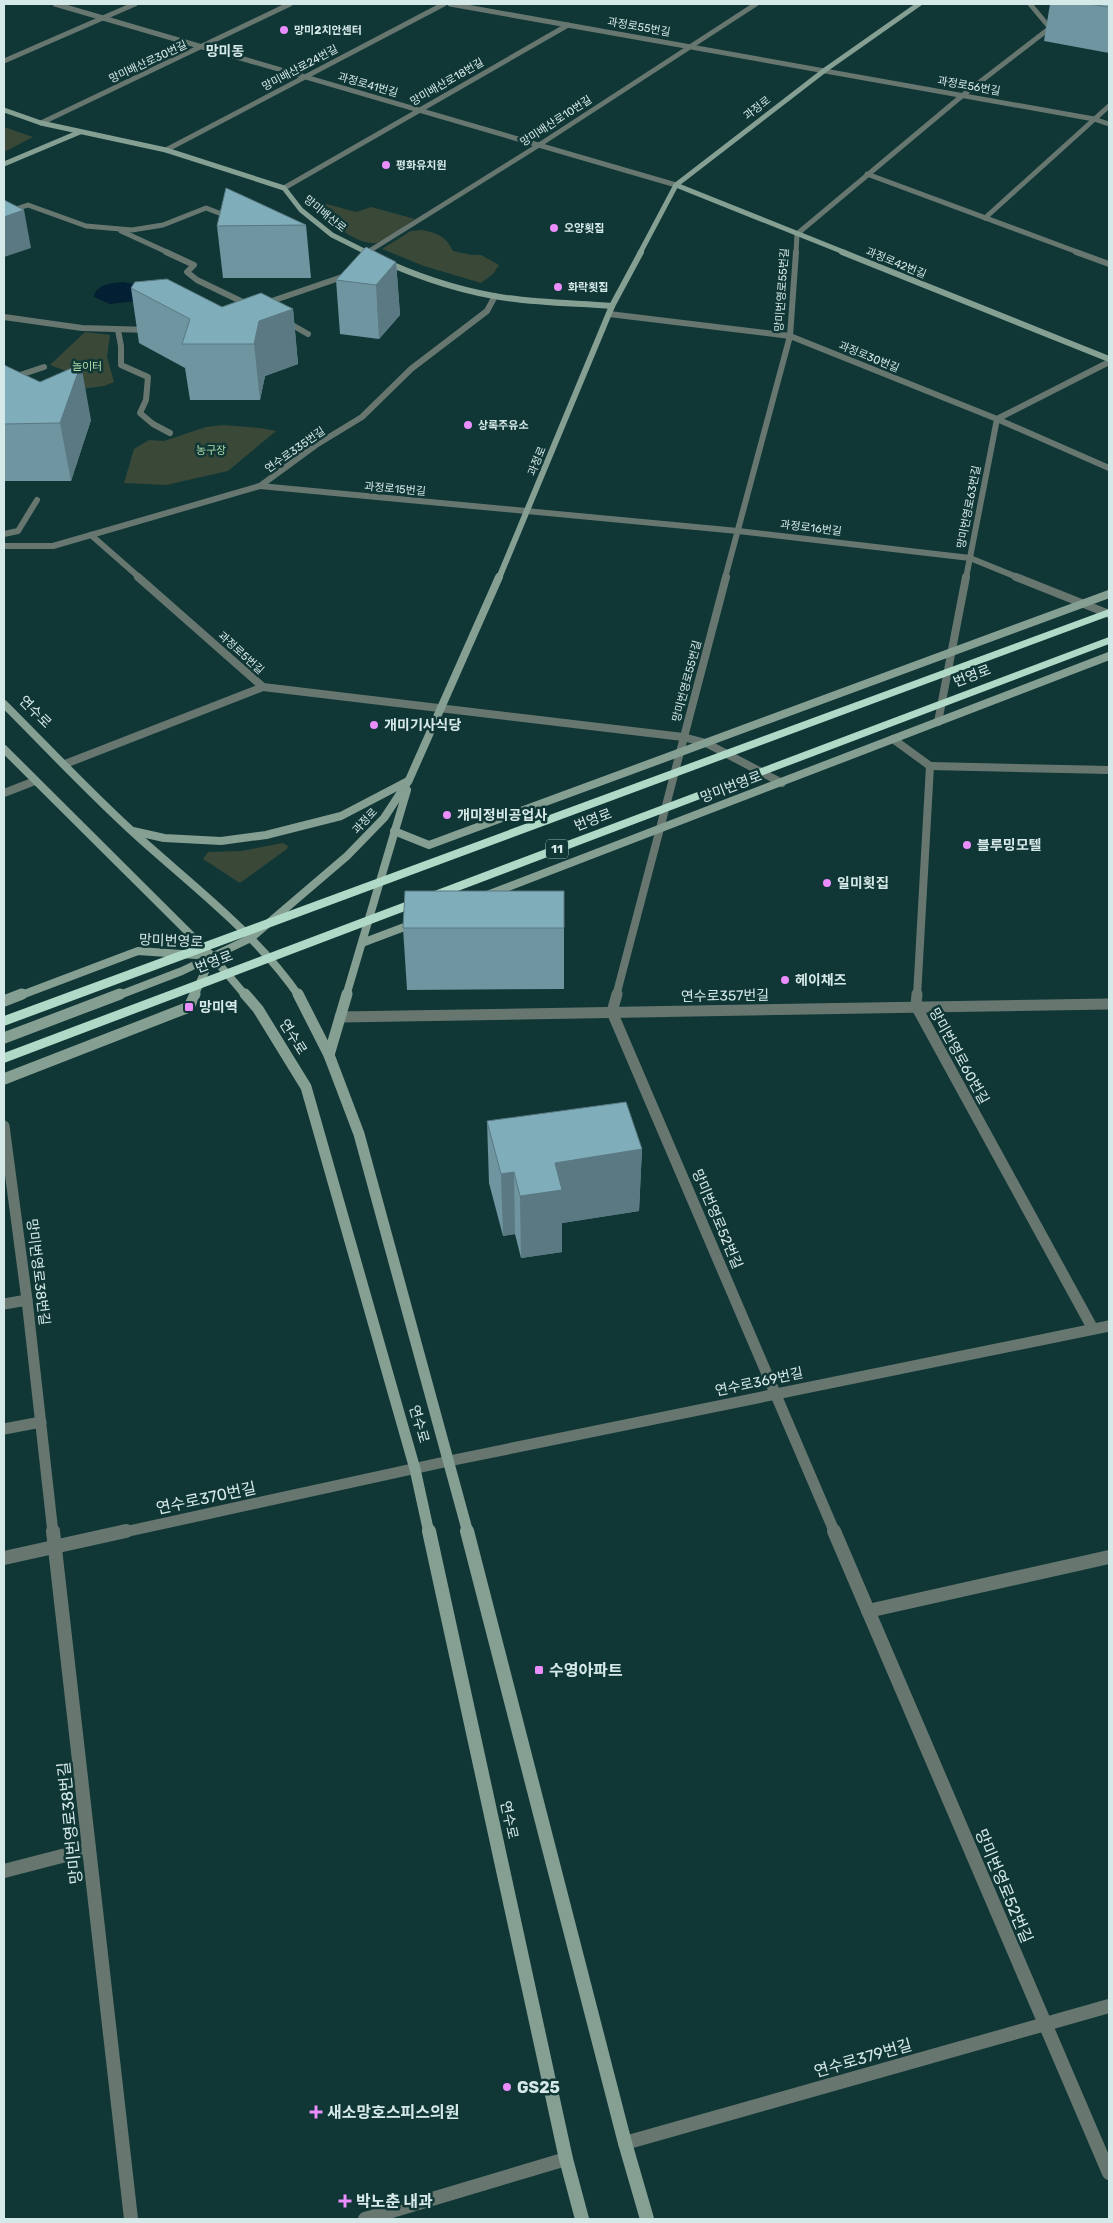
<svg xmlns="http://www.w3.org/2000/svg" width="1113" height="2223" font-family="Rubik,'Noto Sans KR',sans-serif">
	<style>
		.green { fill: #3a4838 }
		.water { fill: #031f33 }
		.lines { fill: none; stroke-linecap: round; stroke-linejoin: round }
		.lane-far2 { stroke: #677770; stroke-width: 5 }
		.lane-far1 { stroke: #677770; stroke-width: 6 }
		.lane { stroke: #677770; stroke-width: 11 }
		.street-far4 { stroke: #677770; stroke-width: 5 }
		.street-far3 { stroke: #677770; stroke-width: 6 }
		.street-far2 { stroke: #677770; stroke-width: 8 }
		.street-far1 { stroke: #677770; stroke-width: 11 }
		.street { stroke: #677770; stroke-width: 14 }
		.secondary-far4 { stroke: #859f93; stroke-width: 5 }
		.secondary-far3 { stroke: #859f93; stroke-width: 6 }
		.secondary-far2 { stroke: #859f93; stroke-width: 8 }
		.secondary-far1 { stroke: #859f93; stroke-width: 11 }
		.secondary { stroke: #859f93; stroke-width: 14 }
		.highway { fill: #b0dac7; fill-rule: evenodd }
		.wall { fill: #6e95a0 }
		.shaded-wall { fill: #5a7982 }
		.building { fill: #80adba; stroke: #5a7982 }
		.poi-dot { fill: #ea8dfd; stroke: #103736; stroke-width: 2 }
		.labels { text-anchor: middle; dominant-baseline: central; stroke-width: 5; stroke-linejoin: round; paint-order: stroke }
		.far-street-label { font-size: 11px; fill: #d5e9e8; stroke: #103736 }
		.far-poi-label { font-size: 11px; font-weight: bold; fill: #d5e9e8; stroke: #103736; text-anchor: start }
		.far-park-label { font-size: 11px; fill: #b1dba9; stroke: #103736 }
		.shield { fill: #103736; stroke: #9ab4b3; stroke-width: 1 }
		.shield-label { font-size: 12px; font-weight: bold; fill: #d5e9e8 }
		.far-quarter-label { font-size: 14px; font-weight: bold; fill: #d5e9e8; stroke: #103736 }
		.street-label { font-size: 14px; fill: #d5e9e8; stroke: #103736 }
		.poi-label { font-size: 14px; font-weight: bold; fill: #d5e9e8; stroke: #103736; text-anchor: start }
		.near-street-label { font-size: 16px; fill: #d5e9e8; stroke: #103736 }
		.near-poi-label { font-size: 16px; font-weight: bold; fill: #d5e9e8; stroke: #103736; text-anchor: start }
	</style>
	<rect width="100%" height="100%" fill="#103736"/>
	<g class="green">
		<polygon points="4,127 33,137 4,152"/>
		<path d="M308,199L356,212L371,207L415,219C406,225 384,242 375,243C353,245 321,214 308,199Z"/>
		<path d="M422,230C437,233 446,236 453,251L472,255H481L499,265L493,274L481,283L424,266L382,249L411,231Z"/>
		<polygon points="85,332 110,335 107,357 114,382 104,386 66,391 66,371 50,365"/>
		<polygon points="223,425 260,428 276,431 228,471 166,485 124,483 134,449 149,440 164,441 206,427"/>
		<polygon points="283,843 288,846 287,849 240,883 203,859 208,852 241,851"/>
	</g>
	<path class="water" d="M123,282L138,285L135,301L110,304L94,297C96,284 113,283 123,282Z"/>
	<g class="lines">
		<g class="lane-far2">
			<polyline points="4,213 28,205 86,226 132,230 163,225 206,208 232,218"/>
			<polyline points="121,231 169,253"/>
		</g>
		<g class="lane-far1">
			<polyline points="166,252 194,265 187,272 197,280 249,305"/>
			<polyline points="263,304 351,274"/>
			<polyline points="4,317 82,328 149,330"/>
			<polyline points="285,321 308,334"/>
			<polyline points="118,330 121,346 121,365 148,377 146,400 140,413 153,424 170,433"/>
		</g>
		<polyline class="lane" points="4,1429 41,1422"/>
		<g class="street-far4">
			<polyline points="55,4 676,185"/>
			<polyline points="450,4 1094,119 1109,124"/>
			<polyline points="4,61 135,4"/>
			<polyline points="41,123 290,4"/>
			<polyline points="166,150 444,4"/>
			<polyline points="867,174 1080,253"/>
			<polyline points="284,188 568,25"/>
			<polyline points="985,218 1109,106"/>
			<polyline points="366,253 539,145 756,4"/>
			<polyline points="796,253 797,234 963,95 1050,28 1030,4"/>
		</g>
		<g class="street-far3">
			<polyline points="1076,252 1109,264"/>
			<polyline points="366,253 368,252"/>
			<polyline points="609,314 790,336 997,419 1109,468"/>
			<polyline points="20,375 44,367"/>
			<polyline points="997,419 1109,362"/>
			<polyline points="260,486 738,531 970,558 1019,578"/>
			<polyline points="4,534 18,531 37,500"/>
			<polyline points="91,535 140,578"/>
			<polyline points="4,546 53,546 260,486 316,445 362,417 411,369 487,311 495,296"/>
			<polyline points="725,578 790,336 796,252"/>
			<polyline points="966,578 997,419"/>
		</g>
		<g class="street-far2">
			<polyline points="138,577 263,687 683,737 706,743 782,783"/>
			<polyline points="1016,577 1109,614"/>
			<polyline points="938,722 966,577"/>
			<polyline points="893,739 930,766"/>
			<polyline points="65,764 263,687"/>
			<polyline points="930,766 1109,770"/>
			<polyline points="4,793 35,781"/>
			<polyline points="616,996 726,577"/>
			<polyline points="917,996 930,766"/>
		</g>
		<g class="street-far1">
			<polyline points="617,994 612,1012 835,1533"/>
			<polyline points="917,994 916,1006 1093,1329"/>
			<polyline points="340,1017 1109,1004"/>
			<polyline points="4,1126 27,1300 53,1533"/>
			<polyline points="4,1304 27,1300"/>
			<polyline points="120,1533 449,1461 1109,1326"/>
		</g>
		<g class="street">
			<polyline points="53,1531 131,2219"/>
			<polyline points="834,1531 1109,2173"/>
			<polyline points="4,1558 126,1531"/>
			<polyline points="868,1611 1109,1557"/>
			<polyline points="4,1871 89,1849"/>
			<polyline points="625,2143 1109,2006"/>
			<polyline points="365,2219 566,2159"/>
		</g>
		<g class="secondary-far4">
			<polyline points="4,110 41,123 166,150 284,188 301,210 332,235 368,253"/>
			<polyline points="4,164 80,132"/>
			<polyline points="676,185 846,253"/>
			<polyline points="640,253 676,185 825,70 919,4"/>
		</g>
		<g class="secondary-far3">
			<path d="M365,252C405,272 450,288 494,296C533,303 573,303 612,306"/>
			<polyline points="842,252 1109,359"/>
			<polyline points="499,578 612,306 641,252"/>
		</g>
		<g class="secondary-far2">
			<path d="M4,704C47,747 89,792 134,833C190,884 255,932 299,996"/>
			<polyline points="4,749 212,956 246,996"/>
			<polyline points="133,831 164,838 221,841 266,835 341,816 408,781"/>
			<polyline points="394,831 429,845 1109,594"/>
			<polyline points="487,895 1109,656"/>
			<polyline points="362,943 415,923"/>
			<polyline points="19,996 138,951 211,956"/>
			<polyline points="117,996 182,971 251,938 347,856 384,818 409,780 499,577"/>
			<polyline points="194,996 212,956"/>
			<polyline points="346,996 407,790"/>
		</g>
		<g class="secondary-far1">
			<polyline points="245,994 258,1009 306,1087 415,1469 429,1533"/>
			<polyline points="298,994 329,1055 359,1134 468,1533"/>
			<polyline points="4,1001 22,994"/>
			<polyline points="4,1038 120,994"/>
			<polyline points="329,1055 347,994"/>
			<polyline points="4,1079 189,1007 195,994"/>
		</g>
		<g class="secondary">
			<polyline points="429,1531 566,2159 582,2219"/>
			<polyline points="467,1531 625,2143 647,2219"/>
		</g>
		<g class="highway">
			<polygon points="1109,609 1109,616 4,1026 4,1016"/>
			<polygon points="1109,637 1109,644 4,1063 4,1053"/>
		</g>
	</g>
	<g class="wall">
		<polygon points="1050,4 1109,4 1109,53 1044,41"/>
		<polygon points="306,225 311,278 223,278 217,226"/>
		<polygon points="396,262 400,315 379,339 340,334 336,280"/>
		<polygon points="131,288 222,307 293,309 298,364 265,376 260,400 190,400 185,368 139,343"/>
		<polygon points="4,365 91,420 71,481 4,481"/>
		<polygon points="403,928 564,928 564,989 407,990"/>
		<polygon points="487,1121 642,1149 639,1211 562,1223 562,1252 521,1258 515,1234 503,1236 489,1183"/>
	</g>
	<g class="shaded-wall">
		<polygon points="24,210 31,248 4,257 4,217"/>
		<polygon points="396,262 400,315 379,339 376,285"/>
		<polygon points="293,309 298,364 265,376 260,400 254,344 259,321"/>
		<polygon points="81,364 91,420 71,481 60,423"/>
		<polygon points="642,1149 639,1211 562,1223 562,1252 521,1258 520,1196 555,1163"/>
		<polygon points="514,1172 515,1234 503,1236 501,1174"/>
	</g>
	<g class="building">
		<polygon points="1089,4 1109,4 1109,7"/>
		<polygon points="226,188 250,199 306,225 217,226"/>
		<polygon points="4,200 24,210 4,217"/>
		<polygon points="366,247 396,262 376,285 336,280"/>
		<polygon points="167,279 222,307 261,293 293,309 259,321 254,344 182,344 190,319 131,288 135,282"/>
		<polygon points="81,364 60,423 4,424 4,365 40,382"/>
		<polygon points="405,891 564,891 564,928 403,928"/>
		<polygon points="626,1102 642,1149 555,1163 562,1190 520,1196 514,1172 501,1174 487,1121"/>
	</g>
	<g class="poi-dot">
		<circle cx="284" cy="30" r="5"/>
		<circle cx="386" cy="165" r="5"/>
		<circle cx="554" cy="228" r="5"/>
		<circle cx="558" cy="287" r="5"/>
		<circle cx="468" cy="425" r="5"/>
		<circle cx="374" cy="725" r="5"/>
		<circle cx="447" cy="815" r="5"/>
		<circle cx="967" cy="845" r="5"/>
		<circle cx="827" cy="883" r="5"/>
		<circle cx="785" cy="980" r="5"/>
		<rect x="184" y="1002" width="10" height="10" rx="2.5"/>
		<rect x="534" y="1665" width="10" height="10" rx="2.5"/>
		<circle cx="507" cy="2087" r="5"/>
		<path d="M313.5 2104.5h5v5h5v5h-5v5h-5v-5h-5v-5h5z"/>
		<path d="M342.5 2193.5h5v5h5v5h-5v5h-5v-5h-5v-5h5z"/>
	</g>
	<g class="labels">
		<g class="far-street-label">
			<text transform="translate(639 27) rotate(10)">과정로55번길</text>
			<text transform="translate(148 62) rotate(-25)">망미배산로30번길</text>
			<text transform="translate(300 68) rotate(-28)">망미배산로24번길</text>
			<text transform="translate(447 82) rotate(-30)">망미배산로18번길</text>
			<text transform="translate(368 85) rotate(16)">과정로41번길</text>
			<text transform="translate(969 86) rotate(10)">과정로56번길</text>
			<text transform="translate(757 108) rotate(-38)">과정로</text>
			<text transform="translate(556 121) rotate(-33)">망미배산로10번길</text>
			<text transform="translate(325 214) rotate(39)">망미배산로</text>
			<text transform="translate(896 263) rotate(22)">과정로42번길</text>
			<text transform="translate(782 290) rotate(-86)">망미번영로55번길</text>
			<text transform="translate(869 357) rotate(22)">과정로30번길</text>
			<text transform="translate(295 450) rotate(-35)">연수로335번길</text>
			<text transform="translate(537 461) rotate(-68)">과정로</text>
			<text transform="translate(395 489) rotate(5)">과정로15번길</text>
			<text transform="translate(969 507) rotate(-79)">망미번영로63번길</text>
			<text transform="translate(811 528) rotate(7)">과정로16번길</text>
			<text transform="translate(241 653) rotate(42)">과정로5번길</text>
			<text transform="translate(687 681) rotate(-75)">망미번영로55번길</text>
			<text transform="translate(365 821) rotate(-47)">과정로</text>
		</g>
		<g class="far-poi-label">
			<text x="294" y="30">망미2치안센터</text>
			<text x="396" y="165">평화유치원</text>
			<text x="564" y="228">오양횟집</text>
			<text x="568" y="287">화락횟집</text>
			<text x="478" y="425">상록주유소</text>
		</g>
		<g class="far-park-label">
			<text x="87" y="366">놀이터</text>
			<text x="211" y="450">농구장</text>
		</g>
		<rect class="shield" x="546" y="839.5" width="22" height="19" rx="4"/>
		<g class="shield-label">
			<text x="557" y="849">11</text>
		</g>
		<g class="far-quarter-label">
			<text x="225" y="51">망미동</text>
		</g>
		<g class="street-label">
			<text transform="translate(972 676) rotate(-21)">번영로</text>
			<text transform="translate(35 712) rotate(45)">연수로</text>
			<text transform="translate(731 787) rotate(-21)">망미번영로</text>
			<text transform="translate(593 820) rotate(-21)">번영로</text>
			<text transform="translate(171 941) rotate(2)">망미번영로</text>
			<text transform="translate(214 962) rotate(-21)">번영로</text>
			<text transform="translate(725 996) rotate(-1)">연수로357번길</text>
			<text transform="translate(293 1037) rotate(58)">연수로</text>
			<text transform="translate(959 1056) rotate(61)">망미번영로60번길</text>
			<text transform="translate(717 1219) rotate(67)">망미번영로52번길</text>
			<text transform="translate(38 1272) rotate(83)">망미번영로38번길</text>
			<text transform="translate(759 1382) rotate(-12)">연수로369번길</text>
			<text transform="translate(419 1424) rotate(74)">연수로</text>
			<text transform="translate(509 1820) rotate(78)">연수로</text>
		</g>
		<g class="poi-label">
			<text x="384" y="725">개미기사식당</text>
			<text x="457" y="815">개미정비공업사</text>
			<text x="977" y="845">블루밍모텔</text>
			<text x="837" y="883">일미횟집</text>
			<text x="795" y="980">헤이채즈</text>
			<text x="199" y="1007">망미역</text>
		</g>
		<g class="near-street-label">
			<text transform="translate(206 1498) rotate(-12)">연수로370번길</text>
			<text transform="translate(70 1823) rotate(-96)">망미번영로38번길</text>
			<text transform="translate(1004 1886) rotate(67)">망미번영로52번길</text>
			<text transform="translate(863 2058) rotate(-16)">연수로379번길</text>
		</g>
		<g class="near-poi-label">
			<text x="549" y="1670">수영아파트</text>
			<text x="517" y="2087">GS25</text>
			<text x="327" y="2112">새소망호스피스의원</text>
			<text x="356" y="2201">박노춘 내과</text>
		</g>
	</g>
	<rect width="1113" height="2223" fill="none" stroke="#d5e9e8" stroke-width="10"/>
</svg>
